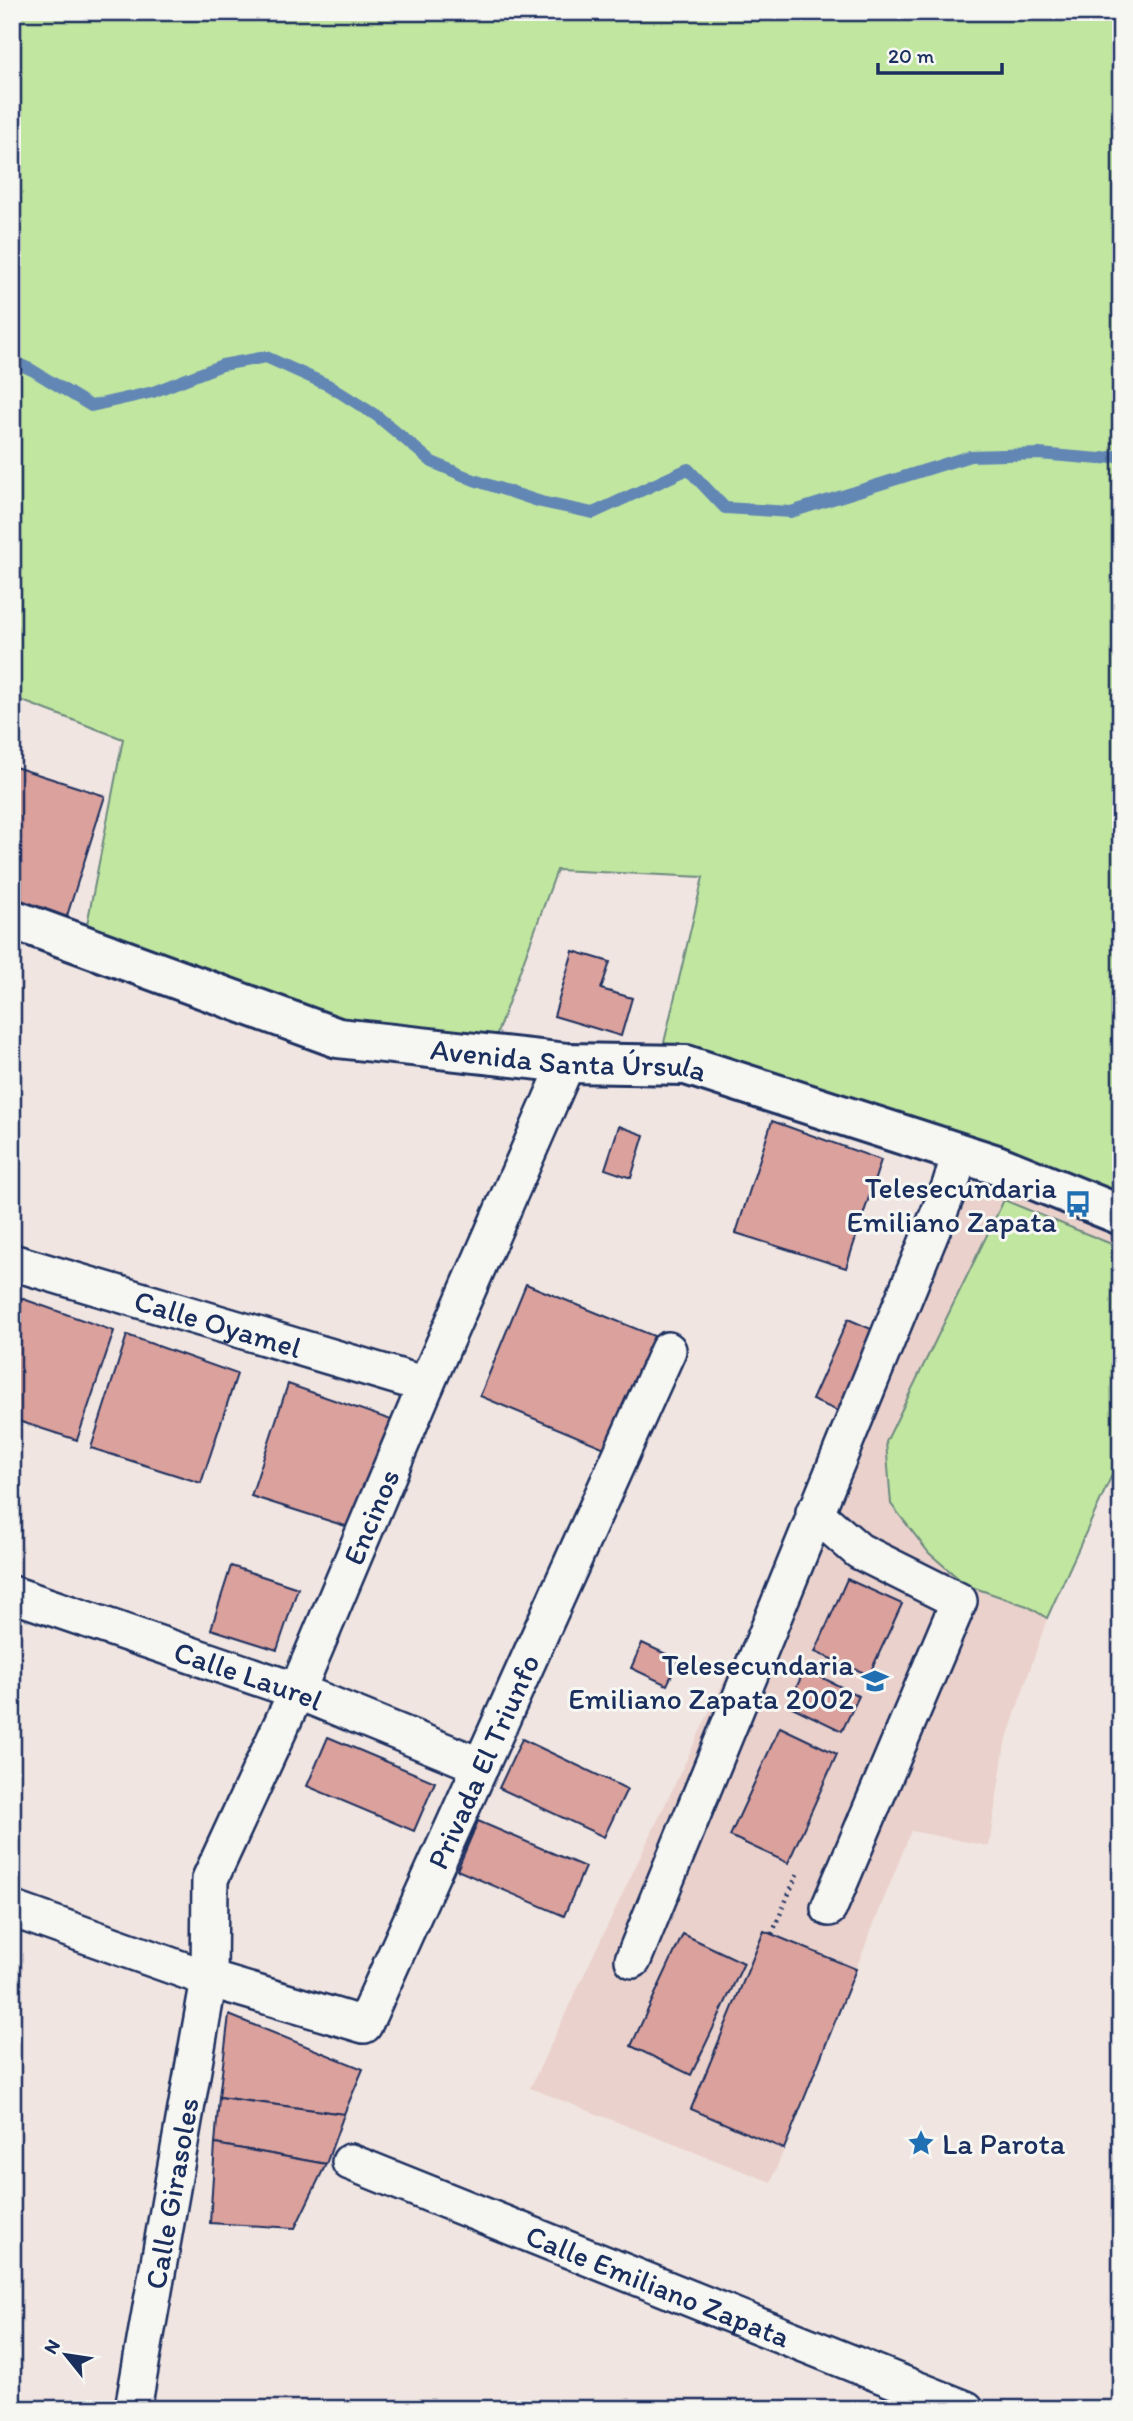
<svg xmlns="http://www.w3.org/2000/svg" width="1133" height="2421" font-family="Itim,sans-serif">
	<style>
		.built { fill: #ead1cc }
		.green { fill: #c1e6a0; stroke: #6e8a7f; stroke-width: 2 }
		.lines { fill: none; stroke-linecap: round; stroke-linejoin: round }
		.stream { stroke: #6287b4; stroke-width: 12 }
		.building { fill: #dba19c; stroke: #1b2f5e; stroke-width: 2 }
		.minor-casing { stroke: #1b2f5e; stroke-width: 40 }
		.tertiary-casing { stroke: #1b2f5e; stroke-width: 44 }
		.path { stroke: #1b2f5e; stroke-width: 4.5; stroke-dasharray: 2 5; stroke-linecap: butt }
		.minor { stroke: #f6f6f2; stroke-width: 35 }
		.tertiary { stroke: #f6f6f2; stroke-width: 38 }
		.labels { text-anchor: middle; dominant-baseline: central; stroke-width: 6; stroke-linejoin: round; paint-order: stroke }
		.street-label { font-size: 30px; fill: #1b2f5e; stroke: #f6f6f2 }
		.poi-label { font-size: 30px; fill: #1b2f5e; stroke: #f6f6f2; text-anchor: end }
	</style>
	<rect width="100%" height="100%" fill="#f1e5e1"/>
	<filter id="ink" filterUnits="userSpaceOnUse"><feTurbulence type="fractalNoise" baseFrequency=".0143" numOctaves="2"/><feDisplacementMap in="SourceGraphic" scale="14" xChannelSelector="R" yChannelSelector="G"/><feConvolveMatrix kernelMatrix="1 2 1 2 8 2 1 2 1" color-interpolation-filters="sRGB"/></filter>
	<g filter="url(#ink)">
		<polygon class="built" points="957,1192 987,1193 1078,1204 1121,1225 1121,1447 1065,1565 1005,1744 989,1846 911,1831 771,2182 530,2088"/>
		<g class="green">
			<polygon points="12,12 1121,12 1121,1225 659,1064 703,877 557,870 489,1055 338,1038 83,945 123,739 12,697"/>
			<polygon points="1004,1200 1121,1248 1121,1455 1047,1618 1027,1606 966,1585 929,1553 891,1504 886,1442"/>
		</g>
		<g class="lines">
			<polyline class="stream" points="12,361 32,370 91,406 153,392 222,365 266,357 328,385 377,416 432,462 474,480 541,502 593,513 688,469 725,508 791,512 970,456 1039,454 1100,459 1121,455"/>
		</g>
		<g class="building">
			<polygon points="12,766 105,796 66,919 12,900"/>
			<polygon points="573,951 610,962 601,989 632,998 621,1036 554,1016"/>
			<polygon points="772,1121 881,1160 846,1268 736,1233"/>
			<polygon points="619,1126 644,1135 631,1178 605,1169"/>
			<polygon points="526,1284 654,1336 607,1449 480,1396"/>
			<polygon points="12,1295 114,1331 77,1440 12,1419"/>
			<polygon points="848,1319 878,1332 843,1413 812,1400"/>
			<polygon points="127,1335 237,1374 201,1483 91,1448"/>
			<polygon points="288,1384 397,1422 361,1531 251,1496"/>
			<polygon points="231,1566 298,1588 277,1650 211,1629"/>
			<polygon points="847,1579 902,1604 869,1675 815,1652"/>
			<polygon points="642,1643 679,1660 667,1685 631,1668"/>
			<polygon points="805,1669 859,1696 842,1731 788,1705"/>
			<polygon points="780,1727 837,1754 788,1863 730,1836"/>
			<polygon points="328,1737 435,1782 414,1831 307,1786"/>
			<polygon points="522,1739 627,1789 604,1837 499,1788"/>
			<polygon points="478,1821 585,1867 564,1916 457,1870"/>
			<polygon points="764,1931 856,1969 784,2149 691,2109"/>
			<polygon points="683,1934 744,1963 691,2075 631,2046"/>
			<polygon points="229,2015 363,2069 344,2114 219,2097"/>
			<polygon points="219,2097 344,2114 326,2164 215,2144"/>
			<polygon points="215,2144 326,2164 295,2228 210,2223"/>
			<polygon points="12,2267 19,2268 12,2309"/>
		</g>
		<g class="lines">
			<defs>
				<g id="minor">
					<path id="s1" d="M12,1262L426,1385"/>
					<polyline points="814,1512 859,1551 959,1601 829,1908"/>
					<path id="s2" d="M12,1594L297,1691L481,1766"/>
					<path id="s3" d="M12,1909L209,1979L364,2025L668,1350"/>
					<polyline points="633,1960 950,1186 960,1154"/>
					<path id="s4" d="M350,2162L966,2409"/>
					<path id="s5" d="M133,2409L209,1979L210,1879L297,1691L426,1385L567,1063"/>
				</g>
				<g id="tertiary">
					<path id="s6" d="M12,919L338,1038L567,1063L686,1065L997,1165L1121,1215"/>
				</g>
			</defs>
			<use href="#minor" class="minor-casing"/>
			<use href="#tertiary" class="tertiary-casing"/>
			<polyline class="path" points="772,1934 798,1872"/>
			<use href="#minor" class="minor"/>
			<use href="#tertiary" class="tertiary"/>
		</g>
	</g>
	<defs>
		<symbol id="bus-bare" viewBox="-9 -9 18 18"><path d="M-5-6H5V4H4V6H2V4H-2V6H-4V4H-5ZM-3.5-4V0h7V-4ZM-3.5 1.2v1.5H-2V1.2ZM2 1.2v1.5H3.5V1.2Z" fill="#1f6fb2" stroke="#f6f6f2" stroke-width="2.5" paint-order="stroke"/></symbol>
		<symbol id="school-bare" viewBox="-9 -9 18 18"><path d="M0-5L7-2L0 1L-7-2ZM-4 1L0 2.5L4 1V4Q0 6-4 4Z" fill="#1f6fb2" stroke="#f6f6f2" stroke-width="2.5" paint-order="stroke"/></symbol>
		<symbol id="sight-bare" viewBox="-9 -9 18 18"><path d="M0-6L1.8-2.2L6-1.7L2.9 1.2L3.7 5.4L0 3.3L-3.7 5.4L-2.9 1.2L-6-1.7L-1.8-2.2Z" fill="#1f6fb2" stroke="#f6f6f2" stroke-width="2.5" paint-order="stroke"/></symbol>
	</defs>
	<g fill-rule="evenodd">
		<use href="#bus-bare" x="1059" y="1185" width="38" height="38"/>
		<use href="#school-bare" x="856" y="1662" width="38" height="38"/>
		<use href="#sight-bare" x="902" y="2124" width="38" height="38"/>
	</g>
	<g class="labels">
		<g class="street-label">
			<text stroke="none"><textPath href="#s6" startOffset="579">Avenida Santa Úrsula</textPath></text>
			<text stroke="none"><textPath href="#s1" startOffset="215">Calle Oyamel</textPath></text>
			<text stroke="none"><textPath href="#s5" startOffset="933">Encinos</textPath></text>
			<text stroke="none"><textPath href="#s2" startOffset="250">Calle Laurel</textPath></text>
			<text stroke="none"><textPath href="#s3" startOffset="660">Privada El Triunfo</textPath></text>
			<text stroke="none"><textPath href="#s5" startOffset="219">Calle Girasoles</textPath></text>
			<text stroke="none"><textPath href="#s4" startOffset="332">Calle Emiliano Zapata</textPath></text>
		</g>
		<g class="poi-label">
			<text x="1057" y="1187">Telesecundaria<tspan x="1057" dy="34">Emiliano Zapata</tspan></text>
			<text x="854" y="1664">Telesecundaria<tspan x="854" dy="34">Emiliano Zapata 2002</tspan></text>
			<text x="942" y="2143" text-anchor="start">La Parota</text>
		</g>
	</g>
	<rect width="1133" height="2421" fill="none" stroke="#f6f6f2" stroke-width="42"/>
	<rect x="21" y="21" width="1091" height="2379" fill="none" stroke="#1b2f5e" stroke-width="2.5" filter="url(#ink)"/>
	<g transform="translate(66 2355) rotate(300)" stroke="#f6f6f2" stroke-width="5" paint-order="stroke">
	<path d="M0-5L12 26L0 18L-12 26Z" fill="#1b2f5e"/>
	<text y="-10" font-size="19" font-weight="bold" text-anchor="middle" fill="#1b2f5e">N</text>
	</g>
	<path d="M878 63v10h124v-10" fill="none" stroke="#1b2f5e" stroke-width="3.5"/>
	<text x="888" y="63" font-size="21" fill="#1b2f5e" stroke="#f6f6f2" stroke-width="5" paint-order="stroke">20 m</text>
</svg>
